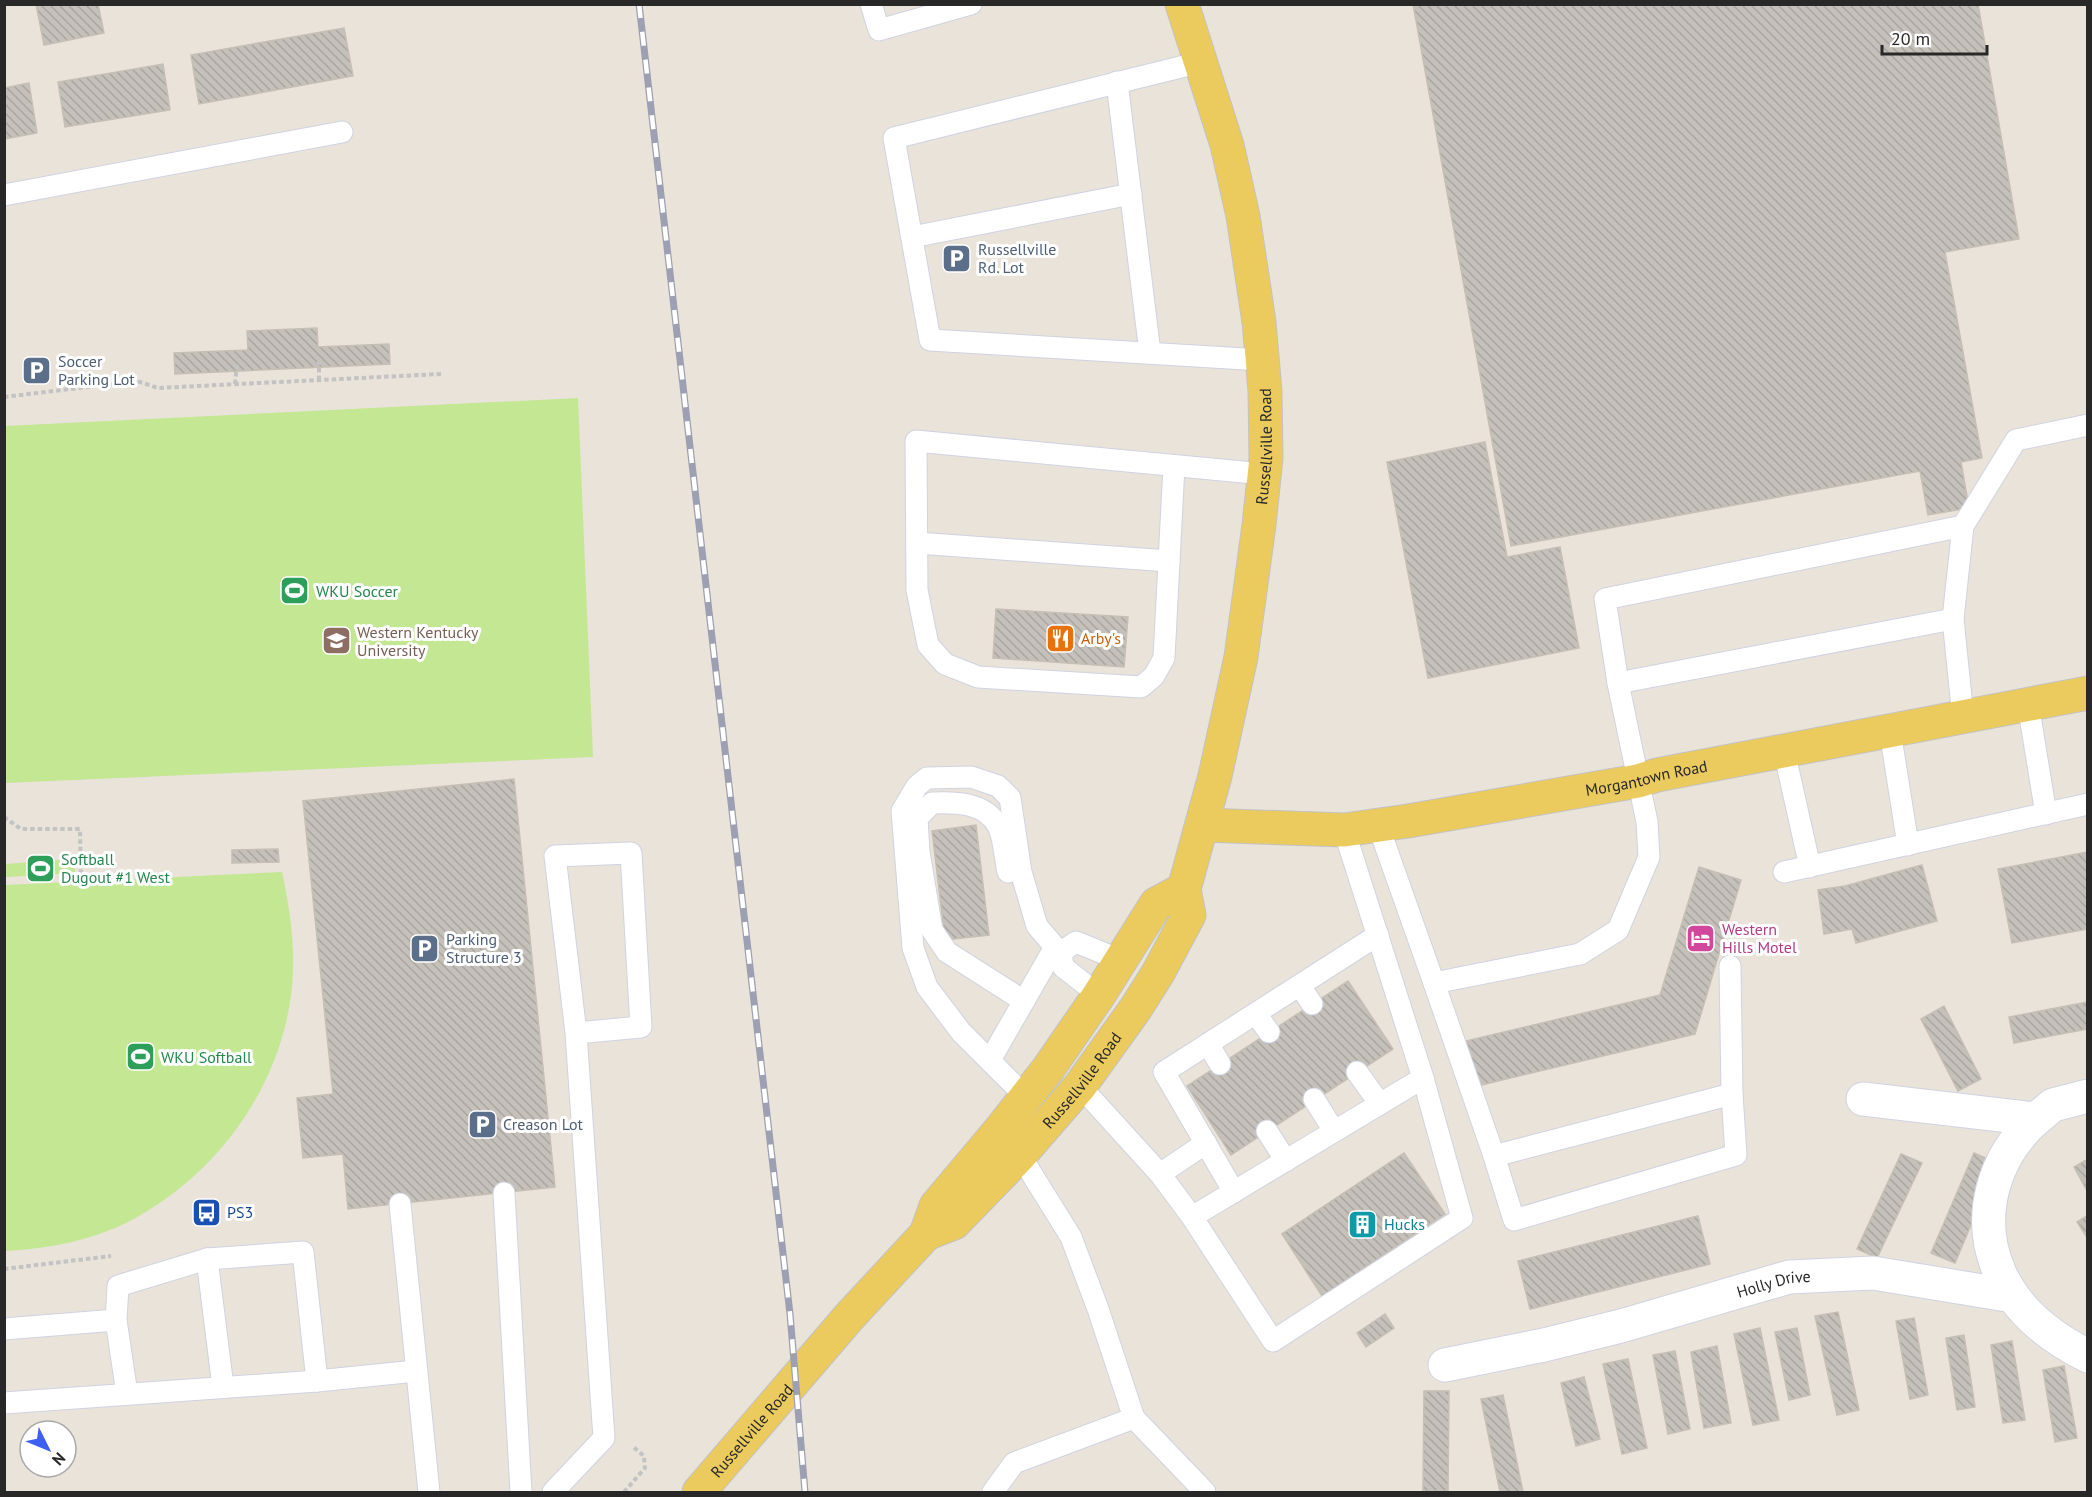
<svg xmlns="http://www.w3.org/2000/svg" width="2092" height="1497" font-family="'PT Sans',sans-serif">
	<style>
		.pitch { fill: #c3e793 }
		.building { fill: url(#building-back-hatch); stroke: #c5bfb4; stroke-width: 1.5 }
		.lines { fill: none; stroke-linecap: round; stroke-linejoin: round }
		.service-casing { stroke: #cfd3e1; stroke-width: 23 }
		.minor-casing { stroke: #cfd3e1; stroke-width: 35 }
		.primary-casing { stroke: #c3c3c3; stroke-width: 35 }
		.path { stroke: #c3c3c3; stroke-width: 4; stroke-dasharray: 4.5 3; stroke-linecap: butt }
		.service { stroke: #fff; stroke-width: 21 }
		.minor { stroke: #fff; stroke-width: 33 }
		.primary { stroke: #ebca5e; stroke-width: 33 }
		.rail-casing { stroke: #9da0b2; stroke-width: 7 }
		.rail { stroke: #fff; stroke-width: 4.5; stroke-dasharray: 14; stroke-linecap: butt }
		.labels { text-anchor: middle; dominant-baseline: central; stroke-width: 6; stroke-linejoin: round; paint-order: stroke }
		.service-label { font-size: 16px; fill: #4e5e75; stroke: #fff; text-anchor: start }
		.street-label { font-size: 16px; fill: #282828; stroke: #fff }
		.leisure-label { font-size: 16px; fill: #27864d; stroke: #fff; text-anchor: start }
		.education-label { font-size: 16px; fill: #785e54; stroke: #fff; text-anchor: start }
		.food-label { font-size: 16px; fill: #c56008; stroke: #fff; text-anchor: start }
		.hotel-label { font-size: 16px; fill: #b23c85; stroke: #fff; text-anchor: start }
		.transit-label { font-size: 16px; fill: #164399; stroke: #fff; text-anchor: start }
		.culture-label { font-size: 16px; fill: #0d838f; stroke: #fff; text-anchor: start }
	</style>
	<defs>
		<pattern id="building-back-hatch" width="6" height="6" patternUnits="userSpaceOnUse" patternTransform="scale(1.5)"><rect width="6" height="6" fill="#c5c0ba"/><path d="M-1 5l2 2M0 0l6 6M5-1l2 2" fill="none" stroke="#a9a5a0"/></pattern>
	</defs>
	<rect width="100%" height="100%" fill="#eae3da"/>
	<g class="pitch">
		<polygon points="578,398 593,757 5,783 5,426"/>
		<polygon points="74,859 75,873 6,877 5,864"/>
		<path d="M282,872C289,905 294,937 293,971C289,1077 221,1174 128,1222C90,1241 46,1249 5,1251V885Z"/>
	</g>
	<g class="building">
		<polygon points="36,4 98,4 104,33 44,45"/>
		<polygon points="1413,4 1978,4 2019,239 1945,252 1982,458 1961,462 1969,508 1928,515 1920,471 1511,546"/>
		<polygon points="344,28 353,76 199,104 191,55"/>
		<polygon points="163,64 170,110 65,127 58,82"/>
		<polygon points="29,83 37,133 4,139 4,88"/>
		<polygon points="317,328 318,347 389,344 390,364 175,374 174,353 248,350 247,331"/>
		<polygon points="1485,442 1507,557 1560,547 1579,648 1428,678 1387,462"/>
		<polygon points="996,609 1128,617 1124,667 993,658"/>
		<polygon points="514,779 555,1187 348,1209 343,1154 303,1158 297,1098 333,1094 303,801"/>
		<polygon points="976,825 989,935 945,940 932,831"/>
		<polygon points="278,849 279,862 232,863 232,850"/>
		<polygon points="2088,852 2088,929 2012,943 1998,869"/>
		<polygon points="1922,865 1937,921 1856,943 1852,929 1824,934 1818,890 1845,886"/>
		<polygon points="1699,867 1741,880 1695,1034 1477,1086 1466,1041 1660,995"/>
		<polygon points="1348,981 1393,1049 1231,1155 1187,1086"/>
		<polygon points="2088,1002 2088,1029 2014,1043 2009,1017"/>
		<polygon points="1944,1006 1981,1079 1958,1091 1921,1019"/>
		<polygon points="1404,1153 1445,1214 1322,1296 1282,1234"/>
		<polygon points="1974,1153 1997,1163 1955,1263 1931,1253"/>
		<polygon points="1901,1154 1922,1163 1877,1258 1857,1249"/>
		<polygon points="2088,1159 2088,1188 2086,1189 2074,1167"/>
		<polygon points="2088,1215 2088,1239 2077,1222"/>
		<polygon points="1698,1216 1710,1264 1530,1309 1518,1261"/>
		<polygon points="1838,1312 1859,1410 1837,1415 1815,1316"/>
		<polygon points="1385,1314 1394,1328 1366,1347 1357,1333"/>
		<polygon points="1914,1318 1928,1395 1910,1399 1896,1321"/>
		<polygon points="1760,1328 1779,1420 1753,1425 1734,1334"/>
		<polygon points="1797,1328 1810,1395 1789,1400 1775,1332"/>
		<polygon points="1964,1335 1975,1407 1957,1410 1946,1338"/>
		<polygon points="2012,1341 2025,1420 2003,1423 1991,1345"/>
		<polygon points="1717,1346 1731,1423 1704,1428 1691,1352"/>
		<polygon points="1675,1351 1690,1429 1668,1434 1653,1355"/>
		<polygon points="1628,1359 1647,1448 1622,1454 1603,1364"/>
		<polygon points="2064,1366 2077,1438 2055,1442 2043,1370"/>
		<polygon points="1584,1377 1600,1439 1576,1446 1561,1383"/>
		<polygon points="1424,1391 1449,1391 1448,1491 1423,1491"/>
		<polygon points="1503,1395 1523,1492 1500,1492 1481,1399"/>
	</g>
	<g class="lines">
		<defs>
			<g id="service">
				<polyline points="871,4 879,30 971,4"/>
				<polyline points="1201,62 894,138 930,340 1262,360"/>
				<polyline points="1117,82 1150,353"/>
				<polyline points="4,195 342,132"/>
				<polyline points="912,237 1131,194"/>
				<polyline points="1174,466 1164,658 1154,676 1141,687 978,677 945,664 928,645 917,590 916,441 1264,474"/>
				<polyline points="917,543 1169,561"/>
				<polyline points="1618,683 1953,619"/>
				<polyline points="2028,704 2046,814"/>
				<polyline points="1963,717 1953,619 1963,526 2016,440 2088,425"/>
				<polyline points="1890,731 1908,845"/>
				<polyline points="1784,751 1810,867"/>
				<polyline points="1378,825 1434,983 1580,954 1618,930 1649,857 1647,822 1618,683 1605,599 1963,526"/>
				<path d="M1008,872C1005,860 1004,837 998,826C985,802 955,802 932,803L917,818L919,852L932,930L947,952L1024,1001"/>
				<polyline points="1784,872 2088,804"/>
				<polyline points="1061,952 1076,942 1120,960"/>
				<polyline points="1434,983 1494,1156 1514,1220 1736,1155 1732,1094 1730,966"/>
				<polyline points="1300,986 1312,1004"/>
				<polyline points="1256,1014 1269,1032"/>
				<polyline points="1208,1044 1220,1064"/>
				<polyline points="990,1060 1055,947"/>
				<polyline points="1357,1072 1380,1104"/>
				<polyline points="1080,1086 1160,1174 1192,1217 1423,1078 1344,830"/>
				<polyline points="1026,1097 961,1032 927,987 913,948 902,811 917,786 927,778 971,777 998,786 1010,798 1021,872 1037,926 1055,947 1061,952 1063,967 1099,995"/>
				<polyline points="1314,1099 1334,1131"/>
				<polyline points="1267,1131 1286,1161"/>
				<polyline points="1494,1156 1732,1094"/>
				<polyline points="1160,1174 1206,1143"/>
				<polyline points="1234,1192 1164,1072 1378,935"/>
				<polyline points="504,1193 521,1492"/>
				<polyline points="400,1204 429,1492"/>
				<polyline points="1192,1217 1273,1341 1462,1218 1423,1078"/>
				<polyline points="207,1259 223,1387"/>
				<polyline points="4,1329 116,1320"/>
				<polyline points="127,1394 116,1320 118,1286 207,1259 303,1252 317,1381"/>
				<polyline points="4,1403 317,1381 416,1371"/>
				<polyline points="1134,1418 1205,1492"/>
				<polyline points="553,1492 604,1438 576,1033 555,856 631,853 641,1027 576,1033"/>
				<polyline points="993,1492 1014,1463 1134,1418 1098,1309 1071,1237 1020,1155"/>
			</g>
			<g id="minor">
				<polyline points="1863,1099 2036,1119 2053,1105 2088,1096"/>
				<path d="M2013,1296C2008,1288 2002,1280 1999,1271C1976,1217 1993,1157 2036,1119"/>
				<path id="s1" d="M1445,1365L1544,1345L1621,1326L1789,1277L1873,1273L2013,1296C2032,1323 2058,1341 2088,1356"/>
			</g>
			<g id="primary">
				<path id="s2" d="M1203,825L1344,830L1408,821L1638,781L1657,775L2088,693"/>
				<path id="s3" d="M926,1234L954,1223L1020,1155L1080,1086L1136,1008L1158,973L1189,915L1184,889L1215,776L1241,657L1259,525L1266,458L1265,391L1259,322L1243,216L1227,145L1182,4"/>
				<path id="s4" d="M699,1492L849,1317L926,1234L936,1206L1000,1130L1048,1069L1099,995L1156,904L1184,889"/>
			</g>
		</defs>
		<use href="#service" class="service-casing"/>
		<use href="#minor" class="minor-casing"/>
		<use href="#primary" class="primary-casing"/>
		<g class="path">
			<polyline points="319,380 319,361"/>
			<polyline points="235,384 237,364"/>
			<polyline points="4,397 137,381 158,388 441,374"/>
			<polyline points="4,817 21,829 80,829 81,879"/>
			<polyline points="4,1269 111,1256"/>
			<polyline points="624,1492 645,1468 644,1456 632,1446"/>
		</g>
		<use href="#service" class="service"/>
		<use href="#minor" class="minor"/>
		<use href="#primary" class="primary"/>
		<defs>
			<polyline id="rail" points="639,4 790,1314 805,1492"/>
		</defs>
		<use href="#rail" class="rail-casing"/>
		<use href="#rail" class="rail"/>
	</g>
	<defs>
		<symbol id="parking-square" viewBox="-11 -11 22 22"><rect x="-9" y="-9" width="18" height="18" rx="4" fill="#5c6f8a" stroke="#fff"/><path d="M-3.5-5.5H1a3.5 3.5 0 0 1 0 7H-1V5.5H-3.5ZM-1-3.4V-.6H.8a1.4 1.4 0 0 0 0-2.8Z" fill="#fff"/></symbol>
		<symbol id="stadium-square" viewBox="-11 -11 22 22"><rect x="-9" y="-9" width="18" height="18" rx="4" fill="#2e9e5b" stroke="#fff"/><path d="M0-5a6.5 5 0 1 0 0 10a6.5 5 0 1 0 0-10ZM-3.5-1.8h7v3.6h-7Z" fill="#fff"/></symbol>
		<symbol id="restaurant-square" viewBox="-11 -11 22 22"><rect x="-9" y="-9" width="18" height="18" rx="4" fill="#e8710a" stroke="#fff"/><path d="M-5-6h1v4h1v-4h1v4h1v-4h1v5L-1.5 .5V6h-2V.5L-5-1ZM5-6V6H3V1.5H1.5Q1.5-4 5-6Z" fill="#fff"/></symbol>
		<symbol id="university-square" viewBox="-11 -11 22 22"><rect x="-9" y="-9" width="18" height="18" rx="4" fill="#8d6e63" stroke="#fff"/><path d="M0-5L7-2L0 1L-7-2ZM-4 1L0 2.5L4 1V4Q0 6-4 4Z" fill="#fff"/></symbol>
		<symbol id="hotel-square" viewBox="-11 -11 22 22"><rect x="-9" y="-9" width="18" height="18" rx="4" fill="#d1479c" stroke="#fff"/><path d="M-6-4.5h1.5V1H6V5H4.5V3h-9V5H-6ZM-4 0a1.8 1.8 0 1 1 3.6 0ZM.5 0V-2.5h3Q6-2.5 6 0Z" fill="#fff"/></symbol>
		<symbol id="bus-square" viewBox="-11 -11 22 22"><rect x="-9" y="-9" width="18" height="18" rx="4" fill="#1a4fb4" stroke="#fff"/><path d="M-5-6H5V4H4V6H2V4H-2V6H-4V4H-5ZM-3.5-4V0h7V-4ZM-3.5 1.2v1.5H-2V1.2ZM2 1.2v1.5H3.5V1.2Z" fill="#fff"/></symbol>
		<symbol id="building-square" viewBox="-11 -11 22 22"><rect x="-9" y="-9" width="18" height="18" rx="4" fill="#0f9aa8" stroke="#fff"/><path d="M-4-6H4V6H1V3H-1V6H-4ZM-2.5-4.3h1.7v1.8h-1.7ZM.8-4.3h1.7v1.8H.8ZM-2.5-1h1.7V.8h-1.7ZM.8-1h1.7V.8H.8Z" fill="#fff"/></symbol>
	</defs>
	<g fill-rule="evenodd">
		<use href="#parking-square" x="940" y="242" width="33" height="33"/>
		<use href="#parking-square" x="20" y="354" width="33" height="33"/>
		<use href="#stadium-square" x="278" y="574" width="33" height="33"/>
		<use href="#restaurant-square" x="1044" y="622" width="33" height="33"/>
		<use href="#university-square" x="320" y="624" width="33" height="33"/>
		<use href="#stadium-square" x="24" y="852" width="33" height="33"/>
		<use href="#hotel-square" x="1684" y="922" width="33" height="33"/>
		<use href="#parking-square" x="408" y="932" width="33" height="33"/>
		<use href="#stadium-square" x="124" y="1040" width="33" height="33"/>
		<use href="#parking-square" x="466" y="1108" width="33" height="33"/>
		<use href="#bus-square" x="190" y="1196" width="33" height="33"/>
		<use href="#building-square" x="1346" y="1208" width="33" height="33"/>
	</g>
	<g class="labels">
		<g class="service-label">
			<text x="978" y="249">Russellville<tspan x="978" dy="18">Rd. Lot</tspan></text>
			<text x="58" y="361">Soccer<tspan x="58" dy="18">Parking Lot</tspan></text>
			<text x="446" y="939">Parking<tspan x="446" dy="18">Structure 3</tspan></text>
			<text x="503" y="1124">Creason Lot</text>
		</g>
		<g class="street-label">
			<text stroke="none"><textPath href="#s3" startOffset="897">Russellville Road</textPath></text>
			<text stroke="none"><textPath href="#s2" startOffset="448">Morgantown Road</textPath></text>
			<text stroke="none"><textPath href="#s3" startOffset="222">Russellville Road</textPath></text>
			<text stroke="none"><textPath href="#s1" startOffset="339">Holly Drive</textPath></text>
			<text stroke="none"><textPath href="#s4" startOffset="81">Russellville Road</textPath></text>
		</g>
		<g class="leisure-label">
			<text x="316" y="591">WKU Soccer</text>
			<text x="61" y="859">Softball<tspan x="61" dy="18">Dugout #1 West</tspan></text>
			<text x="161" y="1057">WKU Softball</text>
		</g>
		<g class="education-label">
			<text x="357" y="632">Western Kentucky<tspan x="357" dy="18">University</tspan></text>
		</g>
		<g class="food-label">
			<text x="1081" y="638">Arby's</text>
		</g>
		<g class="hotel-label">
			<text x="1722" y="929">Western<tspan x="1722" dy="18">Hills Motel</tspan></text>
		</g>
		<g class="transit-label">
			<text x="227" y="1212">PS3</text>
		</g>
		<g class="culture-label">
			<text x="1384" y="1224">Hucks</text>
		</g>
	</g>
	<rect width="2092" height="1497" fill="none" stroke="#282828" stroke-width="12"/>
	<g transform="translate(48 1449) rotate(133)"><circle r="28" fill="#ffffff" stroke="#a9a9a9" stroke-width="1.5"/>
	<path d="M0-4.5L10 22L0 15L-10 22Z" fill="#3e5ff3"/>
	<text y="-9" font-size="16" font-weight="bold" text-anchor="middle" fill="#282828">N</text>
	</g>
	<path d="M1882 45v9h105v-9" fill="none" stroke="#282828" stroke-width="3"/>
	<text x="1891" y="45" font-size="18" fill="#282828" stroke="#ffffff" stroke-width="4.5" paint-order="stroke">20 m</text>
</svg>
